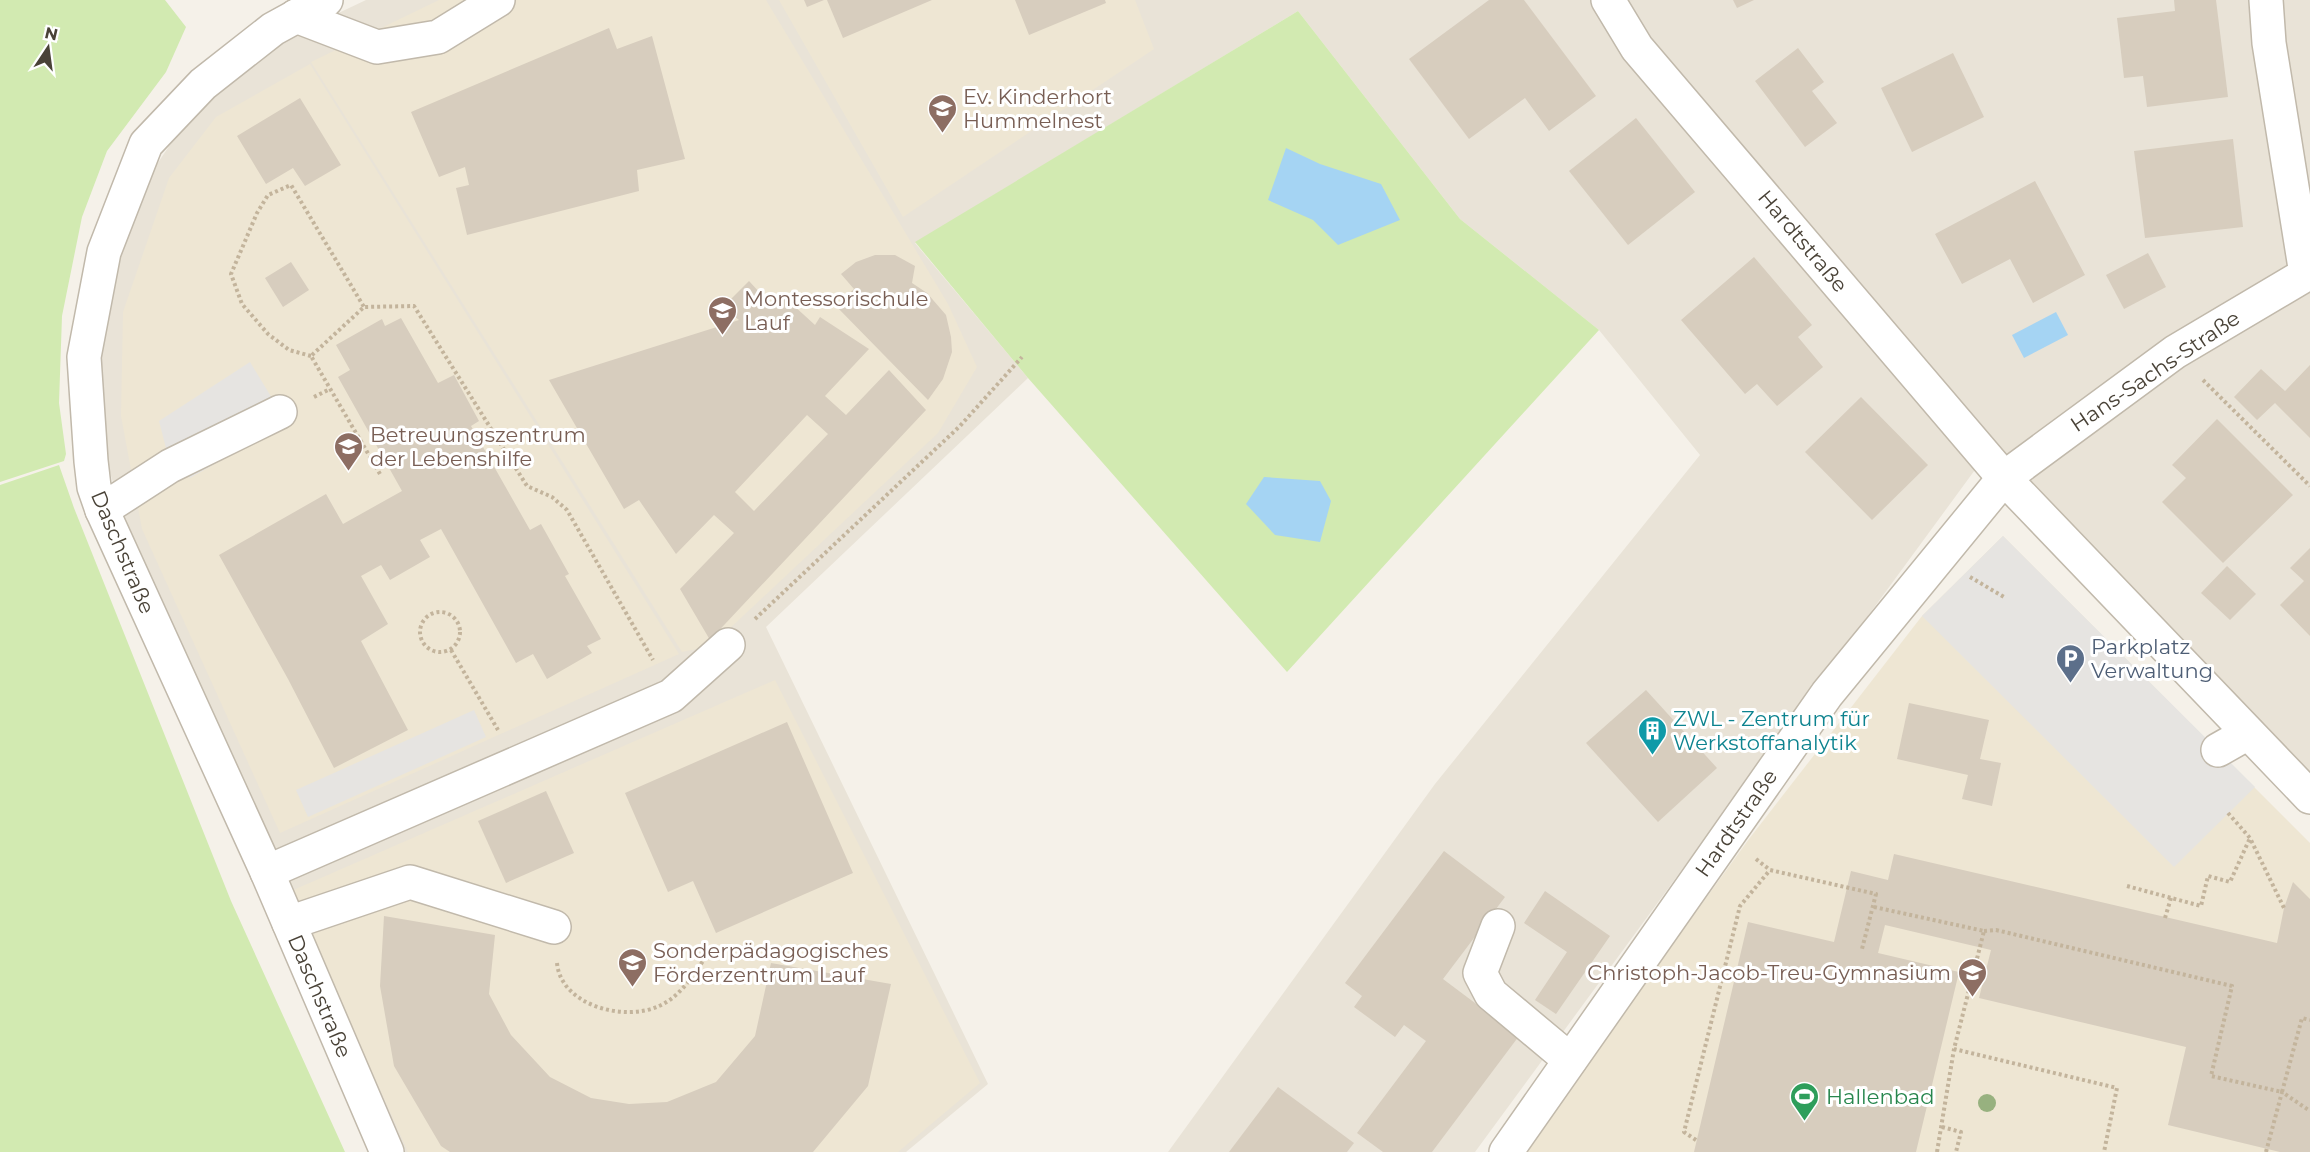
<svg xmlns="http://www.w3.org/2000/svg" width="2310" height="1152" font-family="Montserrat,sans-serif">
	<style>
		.residential { fill: #e9e3d7 }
		.education { fill: #eee6d3 }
		.green { fill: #d2eab1 }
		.parking { fill: #e6e4e1 }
		.water { fill: #a5d4f3 }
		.building { fill: #d7cdbe; fill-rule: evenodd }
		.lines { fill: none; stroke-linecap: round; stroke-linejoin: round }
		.minor-casing { stroke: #c1b9ab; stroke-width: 36 }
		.path { stroke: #c3b49c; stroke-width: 4; stroke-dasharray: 3 3; stroke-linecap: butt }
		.minor { stroke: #fff; stroke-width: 33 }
		.tree { fill: #97b17f }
		.labels { text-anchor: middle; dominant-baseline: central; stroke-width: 6; stroke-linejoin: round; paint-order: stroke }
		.education-label { font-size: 21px; fill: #785e54; stroke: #fff; text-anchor: start }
		.street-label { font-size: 21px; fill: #494237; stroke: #fff }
		.service-label { font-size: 21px; fill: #4e5e75; stroke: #fff; text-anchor: start }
		.culture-label { font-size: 21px; fill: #0d838f; stroke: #fff; text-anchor: start }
		.leisure-label { font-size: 21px; fill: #27864d; stroke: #fff; text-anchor: start }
	</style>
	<rect width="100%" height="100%" fill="#f5f1e9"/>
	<polygon class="residential" points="366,0 2310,0 2310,776 1991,448 1475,1152 1168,1152 1435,784 1700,455 1599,330 1460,219 1298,11 915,243 1028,378 766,627 988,1084 906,1152 398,1152 123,518 102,444 97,370 123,239 151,173 176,136 213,96 271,45"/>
	<g class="education">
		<polygon points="439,0 766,0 948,304 977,367 938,433 711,646 682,652 311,62"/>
		<polygon points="779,0 1135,0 1154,49 903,217"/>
		<polygon points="310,64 679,654 280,833 142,529 121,416 123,312 169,178 216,117"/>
		<polygon points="2003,536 2310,843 2310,1152 1521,1152 1749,839 1922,616"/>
		<polygon points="775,680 980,1083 898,1152 408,1152 291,891"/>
	</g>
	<g class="green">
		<polygon points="0,0 165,0 186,27 166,72 107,151 82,217 62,316 59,403 66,454 64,461 0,482"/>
		<polygon points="1298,11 1460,219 1599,330 1287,672 1028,378 915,242"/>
		<polygon points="59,465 74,508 231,901 345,1152 0,1152 0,485"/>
	</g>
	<g class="parking">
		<polygon points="250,362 287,423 190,478 167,452 159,421"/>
		<polygon points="2003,536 2255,787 2174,867 1922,616"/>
		<polygon points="474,710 486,737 308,817 296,790"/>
	</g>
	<g class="water">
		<polygon points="1286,148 1320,164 1381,184 1400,220 1338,245 1313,220 1268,200"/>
		<polygon points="2056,312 2068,335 2024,358 2012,335"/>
		<polygon points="1264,477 1320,481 1331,501 1320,542 1275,535 1246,504"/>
	</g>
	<g class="building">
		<polygon points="804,0 824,0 807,7"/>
		<polygon points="827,0 932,0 843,38"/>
		<polygon points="1015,0 1105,0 1106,3 1029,35"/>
		<polygon points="1489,0 1524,0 1596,96 1549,131 1525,98 1469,139 1409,59"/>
		<polygon points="1733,0 1754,0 1737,8"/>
		<polygon points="2174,0 2216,0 2228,97 2147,107 2143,76 2124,78 2117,18 2175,11"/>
		<polygon points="609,28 617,49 652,36 685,159 637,170 639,191 467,235 456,188 469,185 465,167 439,177 411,112"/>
		<polygon points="1798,48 1824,82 1812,91 1837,123 1805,147 1755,81"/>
		<polygon points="1953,53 1984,117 1912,152 1881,88"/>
		<polygon points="300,98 341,165 305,186 293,168 266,184 237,136"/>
		<polygon points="1636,118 1695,192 1628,245 1569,171"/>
		<polygon points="2233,139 2243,227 2145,238 2134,151"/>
		<polygon points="2035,181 2085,275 2033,303 2010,259 1962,284 1935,234"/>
		<polygon points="2148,253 2166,287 2124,309 2106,275"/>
		<polygon points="875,255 895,255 915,266 912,283 927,293 946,315 951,337 952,352 943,379 928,400 836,306 854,289 841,274 856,262"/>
		<polygon points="1754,257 1812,325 1798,337 1823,367 1777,406 1757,384 1745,394 1681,320"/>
		<polygon points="291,262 309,290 283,307 265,278"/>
		<path d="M749,281L771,305L781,294L815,325L820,317L869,349L825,396L846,415L889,370L926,410L710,640L680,589L734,533L714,515L676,554L639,500L624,509L549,380L739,320L723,307ZM807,415L828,434L754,511L735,492Z"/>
		<polygon points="401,318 438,383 454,375 479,421 471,426 530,530 541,524 569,574 565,576 601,639 587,646 592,653 547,679 533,654 516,663 441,529 420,540 430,557 390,580 381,565 361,576 388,624 361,641 408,730 334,768 288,679 219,555 326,494 343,524 402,491 338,377 350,370 336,345 382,319 385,326"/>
		<polygon points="2310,365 2310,438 2275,403 2257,420 2234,397 2261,369 2285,391"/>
		<polygon points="1861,397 1928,465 1872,520 1805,452"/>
		<polygon points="2217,419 2293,495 2223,563 2162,502 2186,478 2172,465"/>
		<polygon points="2310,548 2310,636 2280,605 2304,581 2290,568"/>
		<polygon points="2227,566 2256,594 2230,620 2201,593"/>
		<polygon points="1646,690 1717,768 1658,822 1586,743"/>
		<polygon points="1909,703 1989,720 1980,759 2001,763 1992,806 1962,799 1968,775 1897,759"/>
		<polygon points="787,722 853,873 716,933 693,881 668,892 625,793"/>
		<polygon points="546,791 574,853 506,883 478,821"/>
		<polygon points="1444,851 1505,897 1443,979 1519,1036 1432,1152 1383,1152 1357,1133 1426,1041 1404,1025 1395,1037 1354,1007 1362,996 1345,983"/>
		<polygon points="1894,854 2277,943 2284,908 2293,882 2310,899 2310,1152 2280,1152 2168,1125 2186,1047 1979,998 1991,950 1885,925 1878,953 1959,972 1916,1152 1694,1152 1748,922 1834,942 1851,871 1888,880"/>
		<polygon points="1545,891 1610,936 1556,1014 1535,1000 1567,952 1524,923"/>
		<polygon points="384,916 495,935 489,994 511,1035 550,1077 591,1098 629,1104 667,1102 716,1082 755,1036 771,963 891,984 868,1086 813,1152 450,1152 441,1146 394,1066 380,986"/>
		<polygon points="1278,1087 1354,1143 1347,1152 1229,1152"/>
	</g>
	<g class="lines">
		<defs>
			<g id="minor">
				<polyline points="326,0 273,29 203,84 146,144 104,252 84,357 91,461 94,487 102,510 267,872 387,1152"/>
				<polyline points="1608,0 1637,48 2004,478 2310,797"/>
				<polyline points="2266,0 2269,43 2306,274"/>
				<polyline points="296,16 377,47 438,37 498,0"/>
				<polyline points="102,510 170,466 280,412"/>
				<polyline points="2218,750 2248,733"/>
				<polyline points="267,872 671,696 728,645"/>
				<polyline points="289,923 410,882 554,927"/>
				<polyline points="1498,926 1480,973 1491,994 1570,1060"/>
				<polyline points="1506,1152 1827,694 2004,478 2175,352 2310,272"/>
			</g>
		</defs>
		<use href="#minor" class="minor-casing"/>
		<g class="path">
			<polyline points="311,356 289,350 268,334 242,304 231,274 257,213 268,195 291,185 364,307"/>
			<polyline points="2203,380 2310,486"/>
			<polyline points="314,397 330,389"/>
			<polyline points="380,474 311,356 364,307 414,306 527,486 552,497 567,510 653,660"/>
			<polyline points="1970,577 2004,597"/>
			<circle cx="440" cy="632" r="20"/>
			<polyline points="755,619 960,426 1022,357"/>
			<polyline points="451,650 498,730"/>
			<polyline points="2228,813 2250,838 2284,908"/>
			<polyline points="1756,859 1770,870 1876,894 1862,949"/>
			<polyline points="2127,886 2201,906 2208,876 2230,882 2250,838"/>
			<polyline points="1874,907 1984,931 1954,1049 2117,1088 2104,1152"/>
			<polyline points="2165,918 2171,898"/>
			<polyline points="1984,931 1996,930 2232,986 2211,1076 2282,1092 2302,1018 2310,1020"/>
			<path d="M557,963C561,1006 625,1022 659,1006C682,996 695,972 709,952"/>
			<polyline points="1942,1127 1961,1132 1956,1152"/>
			<polyline points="1696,1140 1684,1132 1740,906 1770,870"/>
			<polyline points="1937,1152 1954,1049"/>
			<polyline points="2266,1152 2282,1092 2310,1111"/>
		</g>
		<use href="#minor" class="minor"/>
	</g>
	<circle class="tree" cx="1987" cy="1103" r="9"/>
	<defs>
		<symbol id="school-pin" viewBox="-11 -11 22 30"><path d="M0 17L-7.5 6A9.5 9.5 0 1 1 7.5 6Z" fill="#8d6e63" stroke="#fff"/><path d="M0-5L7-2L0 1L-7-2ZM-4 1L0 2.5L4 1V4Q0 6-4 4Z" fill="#fff"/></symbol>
		<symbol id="parking-pin" viewBox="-11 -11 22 30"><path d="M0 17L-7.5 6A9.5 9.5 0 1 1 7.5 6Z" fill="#5c6f8a" stroke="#fff"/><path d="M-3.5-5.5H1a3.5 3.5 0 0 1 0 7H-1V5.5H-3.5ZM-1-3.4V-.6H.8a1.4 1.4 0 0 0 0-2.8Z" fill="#fff"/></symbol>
		<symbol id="building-pin" viewBox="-11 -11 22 30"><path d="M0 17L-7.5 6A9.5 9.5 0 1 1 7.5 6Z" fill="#0f9aa8" stroke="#fff"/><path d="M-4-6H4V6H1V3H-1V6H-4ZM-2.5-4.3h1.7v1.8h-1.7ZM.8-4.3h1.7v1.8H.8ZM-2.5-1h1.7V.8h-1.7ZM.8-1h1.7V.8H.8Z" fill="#fff"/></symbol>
		<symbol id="stadium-pin" viewBox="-11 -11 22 30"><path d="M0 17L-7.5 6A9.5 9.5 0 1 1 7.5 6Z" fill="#2e9e5b" stroke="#fff"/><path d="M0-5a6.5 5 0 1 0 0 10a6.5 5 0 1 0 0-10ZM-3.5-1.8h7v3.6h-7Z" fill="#fff"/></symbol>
	</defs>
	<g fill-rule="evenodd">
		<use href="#school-pin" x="926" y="92" width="33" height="45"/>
		<use href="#school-pin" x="706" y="294" width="33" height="45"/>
		<use href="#school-pin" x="332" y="430" width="33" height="45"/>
		<use href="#parking-pin" x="2054" y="642" width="33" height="45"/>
		<use href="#building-pin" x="1636" y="714" width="33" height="45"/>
		<use href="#school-pin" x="616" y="946" width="33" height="45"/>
		<use href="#school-pin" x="1956" y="956" width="33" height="45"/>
		<use href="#stadium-pin" x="1788" y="1080" width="33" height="45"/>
	</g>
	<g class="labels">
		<g class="education-label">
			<text x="963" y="96">Ev. Kinderhort<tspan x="963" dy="24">Hummelnest</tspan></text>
			<text x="744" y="298">Montessorischule<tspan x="744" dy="24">Lauf</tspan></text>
			<text x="370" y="434">Betreuungszentrum<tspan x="370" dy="24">der Lebenshilfe</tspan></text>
			<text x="653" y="950">Sonderpädagogisches<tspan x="653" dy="24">Förderzentrum Lauf</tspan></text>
			<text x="1951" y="972" text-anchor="end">Christoph-Jacob-Treu-Gymnasium</text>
		</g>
		<g class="street-label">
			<text transform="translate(1803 241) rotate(50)">Hardtstraße</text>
			<text transform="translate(2155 371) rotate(-34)">Hans-Sachs-Straße</text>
			<text transform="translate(123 552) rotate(67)">Daschstraße</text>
			<text transform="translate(1736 823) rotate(-55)">Hardtstraße</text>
			<text transform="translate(320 996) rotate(67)">Daschstraße</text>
		</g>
		<g class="service-label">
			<text x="2091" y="646">Parkplatz<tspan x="2091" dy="24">Verwaltung</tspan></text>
		</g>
		<g class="culture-label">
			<text x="1673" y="718">ZWL - Zentrum für<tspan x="1673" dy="24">Werkstoffanalytik</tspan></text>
		</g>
		<g class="leisure-label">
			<text x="1826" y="1096">Hallenbad</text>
		</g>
	</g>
	<g transform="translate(48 48) rotate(13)" stroke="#ffffff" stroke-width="4.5" paint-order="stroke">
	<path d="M0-4.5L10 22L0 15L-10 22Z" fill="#494237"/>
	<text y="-9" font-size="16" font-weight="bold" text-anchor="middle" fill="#494237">N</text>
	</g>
</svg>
